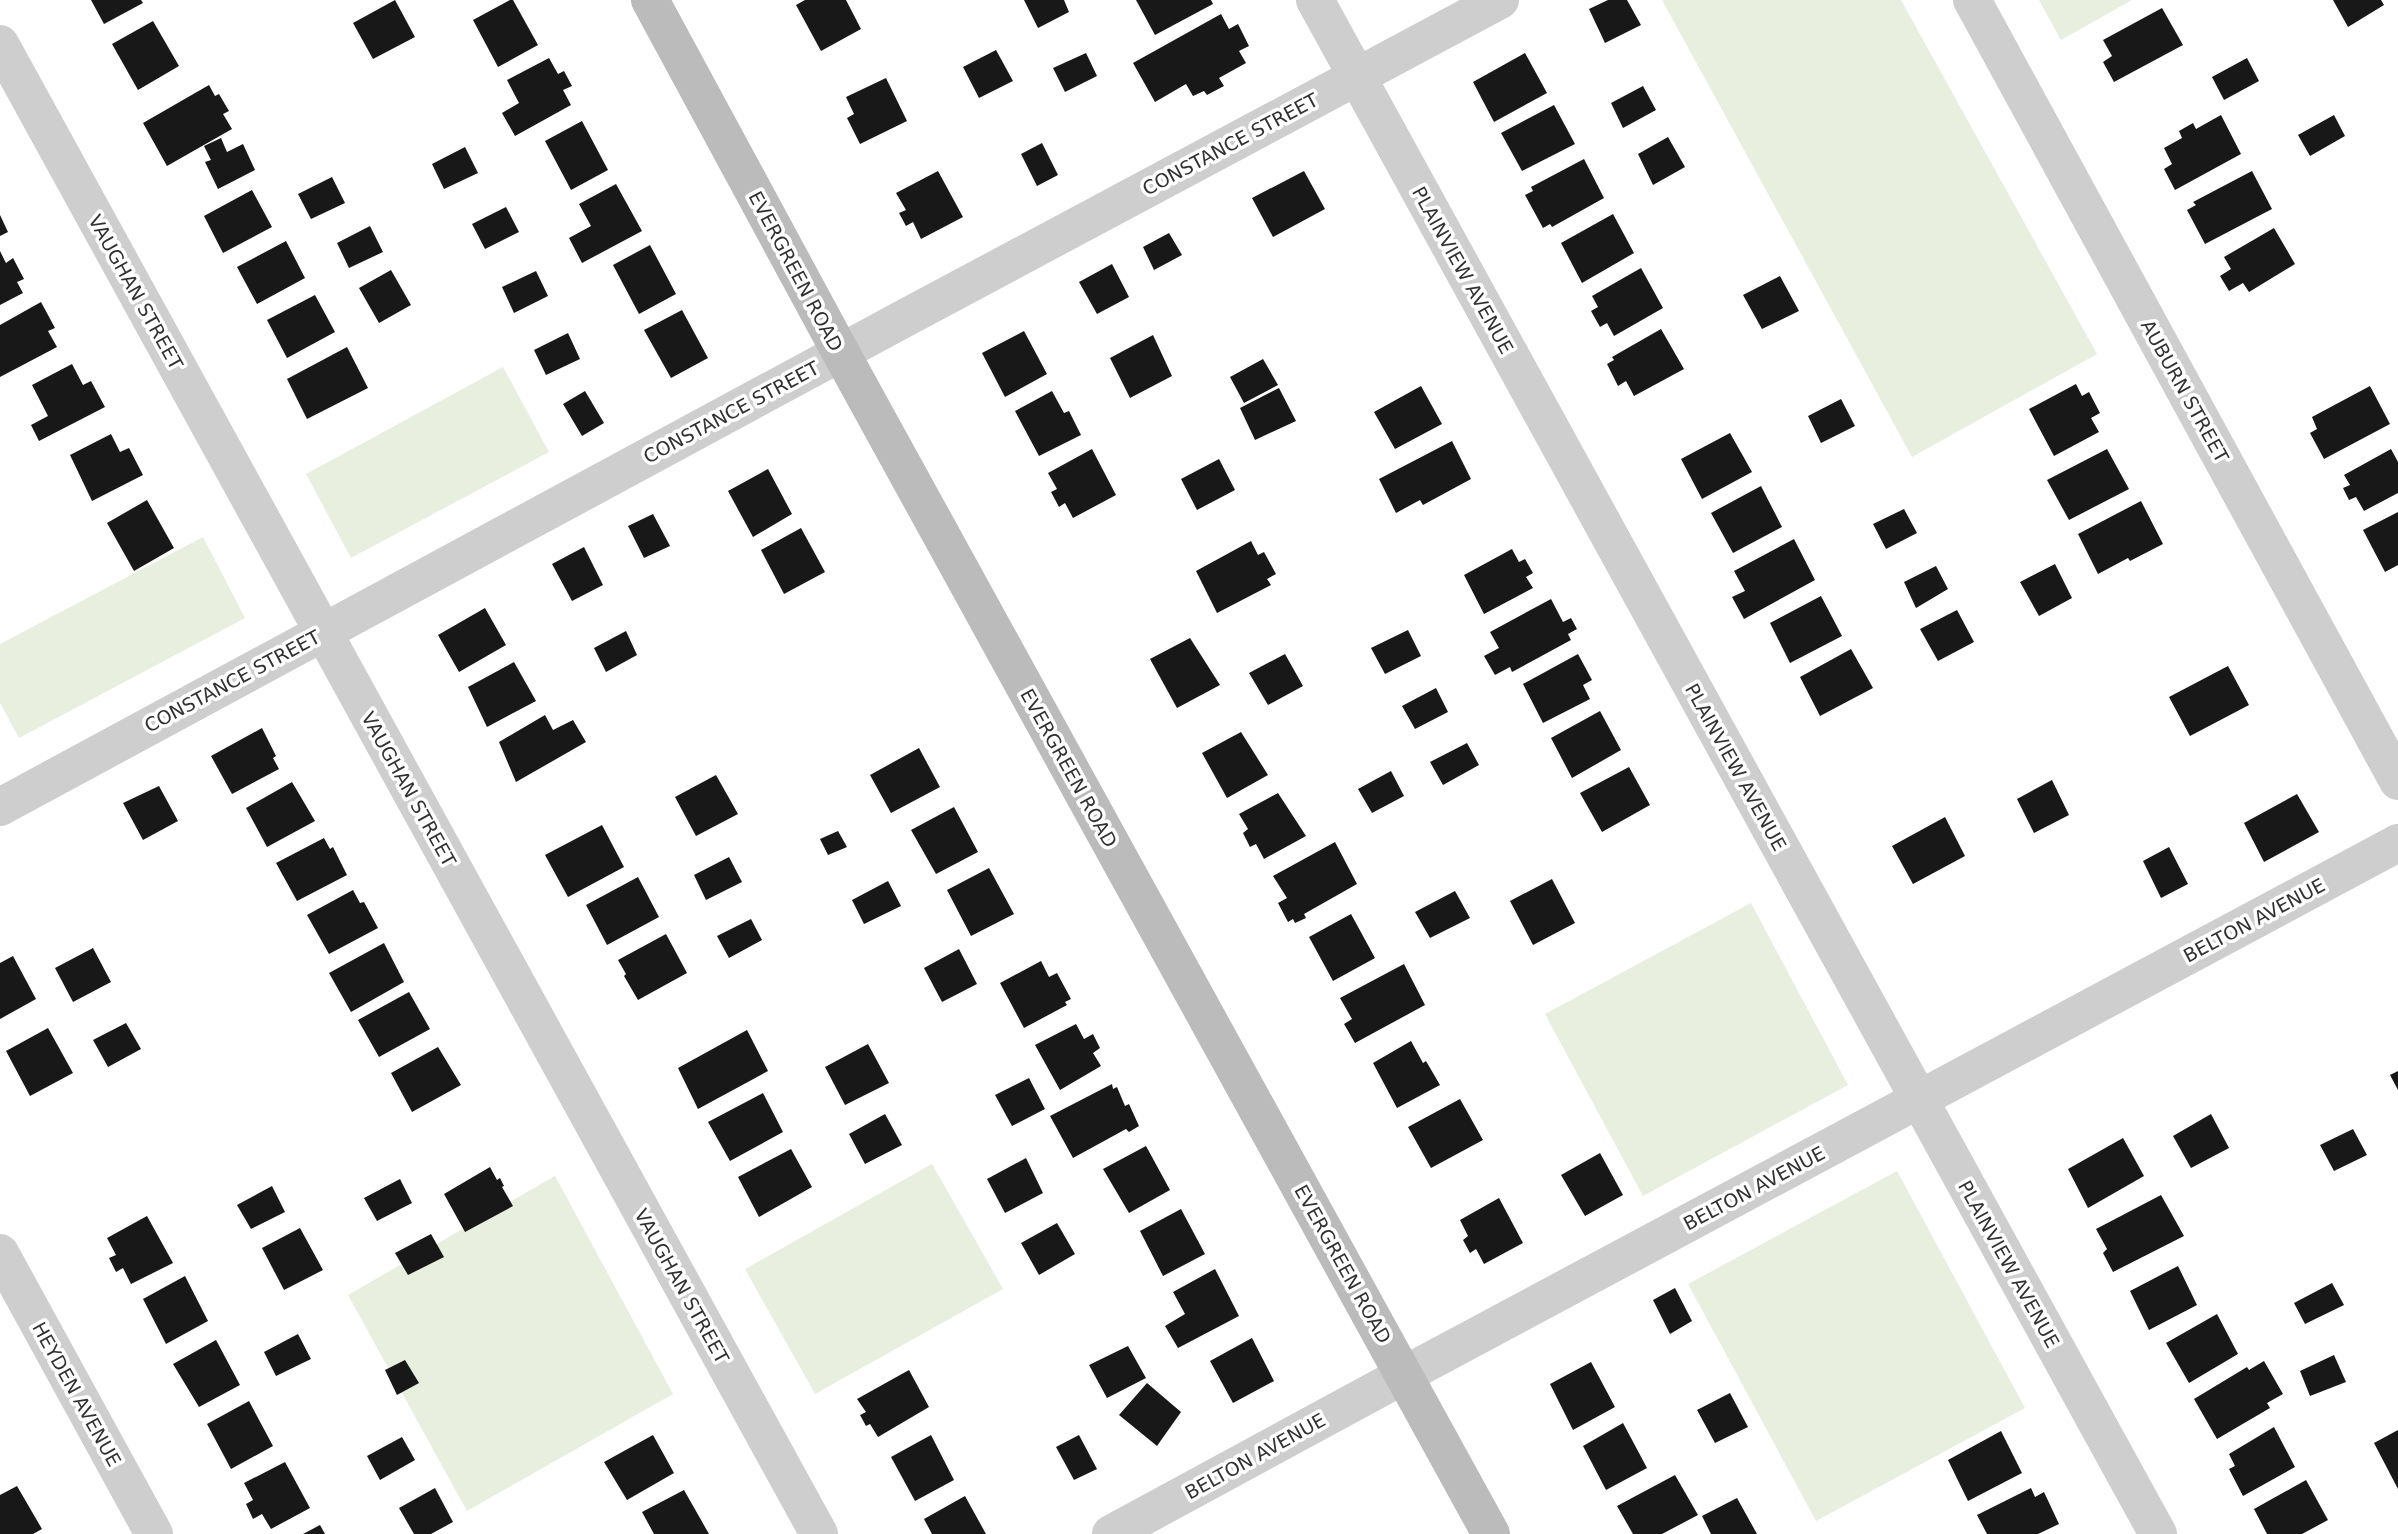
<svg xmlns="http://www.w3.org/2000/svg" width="2398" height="1534" font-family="'DejaVu Sans',sans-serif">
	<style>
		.green { fill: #e8efdf }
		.building { fill: #181818 }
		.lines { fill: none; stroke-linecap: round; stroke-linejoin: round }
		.street { stroke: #cecece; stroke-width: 38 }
		.secondary { stroke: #bbb; stroke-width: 38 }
		.labels { text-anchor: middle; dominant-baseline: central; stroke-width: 7; stroke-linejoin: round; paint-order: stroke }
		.street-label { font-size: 19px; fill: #313131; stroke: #fff }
	</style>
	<rect width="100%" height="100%" fill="#fff"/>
	<g class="green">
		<polygon points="1662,0 1901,0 2097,354 1912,457"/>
		<polygon points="2039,0 2132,0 2061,40"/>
		<polygon points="503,367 549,452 351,558 306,474"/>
		<polygon points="203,537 245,618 19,738 0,703 0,644"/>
		<polygon points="1751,903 1848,1085 1643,1196 1545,1014"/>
		<polygon points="932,1164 1003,1289 815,1394 745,1269"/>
		<polygon points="1897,1171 2025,1408 1816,1521 1688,1284"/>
		<polygon points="555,1176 673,1394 467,1511 348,1295"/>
	</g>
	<g class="building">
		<polygon points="91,0 141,0 143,3 104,24"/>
		<polygon points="395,0 415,37 373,59 353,23"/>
		<polygon points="510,0 513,0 538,45 498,67 473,20"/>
		<polygon points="805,0 846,0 861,29 821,51 796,5"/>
		<polygon points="1024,0 1064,0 1069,12 1038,28"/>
		<polygon points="1136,0 1211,0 1213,4 1155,35"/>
		<polygon points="1608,0 1627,0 1641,25 1605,43 1589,9"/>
		<polygon points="2333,0 2381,0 2384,5 2348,27"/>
		<polygon points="2162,8 2183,45 2114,82 2103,62 2112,56 2103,40"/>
		<polygon points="1221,14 1229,29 1238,24 1249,46 1239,51 1246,63 1219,78 1224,86 1207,95 1204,91 1193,96 1186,84 1155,102 1133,63"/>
		<polygon points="153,21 179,66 138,90 112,44"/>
		<polygon points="996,50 1013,81 979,98 963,67"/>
		<polygon points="1086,53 1097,76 1065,92 1053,68"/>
		<polygon points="1525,53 1547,93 1494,122 1473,82"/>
		<polygon points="549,58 558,74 564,71 572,86 563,90 571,105 515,136 502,113 519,103 507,80"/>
		<polygon points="2247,58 2259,81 2224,100 2212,77"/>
		<polygon points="886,78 907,121 860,144 847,118 854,114 846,97"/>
		<polygon points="209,85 215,96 219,94 229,111 223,114 232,129 167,166 143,123"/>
		<polygon points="1643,86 1656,110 1623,128 1611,103"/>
		<polygon points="1554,105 1575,144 1522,171 1501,133"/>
		<polygon points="2221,115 2241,154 2175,190 2164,169 2172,164 2164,148 2182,138 2179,131 2193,123 2196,129"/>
		<polygon points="2334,115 2345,136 2310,156 2298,135"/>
		<polygon points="582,121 608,170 571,190 545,141"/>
		<polygon points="1668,137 1685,167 1653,185 1638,154"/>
		<polygon points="221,138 227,152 243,144 255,170 218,189 205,162 211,160 204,146"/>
		<polygon points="1042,143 1058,175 1037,186 1021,154"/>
		<polygon points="465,147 478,173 444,189 432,164"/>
		<polygon points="1584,159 1604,198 1552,227 1550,224 1543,228 1525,195 1533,191 1531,187"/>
		<polygon points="938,171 963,217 921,239 913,222 906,226 899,213 906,210 896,193"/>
		<polygon points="1304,171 1325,209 1273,237 1252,198"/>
		<polygon points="2252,171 2272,209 2205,244 2187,210 2196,205 2193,202"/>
		<polygon points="332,177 345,203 311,219 298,194"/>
		<polygon points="616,184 642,231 582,263 569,238 591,226 579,204"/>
		<polygon points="252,190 272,227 223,253 204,216"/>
		<polygon points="506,207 519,232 485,249 472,224"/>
		<polygon points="1613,214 1634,253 1582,283 1561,243"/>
		<polygon points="0,215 8,232 0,236"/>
		<polygon points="370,226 383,252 349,268 337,243"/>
		<polygon points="2274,228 2295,264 2249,292 2243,283 2229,291 2220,276 2231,269 2224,257"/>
		<polygon points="1169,233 1182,255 1154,270 1143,247"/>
		<polygon points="286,241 305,278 257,304 237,267"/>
		<polygon points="650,245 676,294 639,314 613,265"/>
		<polygon points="0,251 6,263 13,258 24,279 17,282 23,293 0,305"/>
		<polygon points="1112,264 1129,297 1097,314 1079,282"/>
		<polygon points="1641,268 1663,308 1614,336 1607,323 1600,327 1591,311 1598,307 1592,296"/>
		<polygon points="391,270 411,305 379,323 359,288"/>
		<polygon points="536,271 548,296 514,313 502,287"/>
		<polygon points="1780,276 1799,311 1762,329 1743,295"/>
		<polygon points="315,295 335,332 287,358 267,320"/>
		<polygon points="41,302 55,328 48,331 57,347 0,377 0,325"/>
		<polygon points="682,310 708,358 671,378 644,330"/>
		<polygon points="1661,329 1684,369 1634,396 1626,381 1618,386 1607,364 1614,360 1612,357"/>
		<polygon points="1024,331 1047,374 1005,397 982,353"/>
		<polygon points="568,333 580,359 546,375 534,350"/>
		<polygon points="1153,335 1172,376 1130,398 1110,358"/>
		<polygon points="347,347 368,388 307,419 287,379"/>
		<polygon points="1263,359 1278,385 1244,403 1230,377"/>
		<polygon points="72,364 83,385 91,381 105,407 39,441 31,425 48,416 32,385"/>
		<polygon points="2076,384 2082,396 2089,392 2100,413 2091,418 2099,432 2054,456 2029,409"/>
		<polygon points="1421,386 1442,424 1395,449 1374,412"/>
		<polygon points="2370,386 2390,424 2324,459 2310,433 2317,429 2312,417"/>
		<polygon points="1279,388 1296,421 1255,440 1240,408"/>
		<polygon points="585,391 604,423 582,436 563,404"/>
		<polygon points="1052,391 1064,413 1069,411 1081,435 1039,456 1015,411"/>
		<polygon points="1841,399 1855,426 1821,443 1808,416"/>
		<polygon points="1730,433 1752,472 1702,499 1681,459"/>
		<polygon points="111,434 120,452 129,448 143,475 92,501 70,455"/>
		<polygon points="1452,441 1471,479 1423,505 1420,500 1396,513 1379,479"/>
		<polygon points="1092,449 1116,495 1073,518 1065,503 1059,507 1051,492 1057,489 1048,473"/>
		<polygon points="2107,449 2129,489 2069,520 2047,480"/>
		<polygon points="2391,449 2398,462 2398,493 2364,511 2356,497 2349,500 2343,488 2350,485 2344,475"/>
		<polygon points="1219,459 1235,490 1197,510 1181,479"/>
		<polygon points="768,469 792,514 753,537 728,491"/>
		<polygon points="1761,486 1782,527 1733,553 1711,513"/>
		<polygon points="147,500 174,548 134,571 107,523"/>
		<polygon points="2141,501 2163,544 2130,561 2128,558 2098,574 2078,534"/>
		<polygon points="1904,509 1917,533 1886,549 1873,524"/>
		<polygon points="2398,512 2398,565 2385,572 2363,530"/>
		<polygon points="653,514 670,546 644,558 628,526"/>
		<polygon points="801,528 825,572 784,594 761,550"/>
		<polygon points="1794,539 1815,580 1744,619 1732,597 1745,591 1734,571"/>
		<polygon points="1251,541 1258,555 1264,552 1276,574 1267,579 1271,585 1217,613 1196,571"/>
		<polygon points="584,547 603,585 572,601 552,564"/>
		<polygon points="1512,549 1519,562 1525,559 1533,573 1526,577 1533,588 1484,614 1464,575"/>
		<polygon points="2055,564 2072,598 2039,616 2020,582"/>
		<polygon points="1936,566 1948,589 1916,608 1904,582"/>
		<polygon points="1821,596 1842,636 1790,663 1770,623"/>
		<polygon points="1551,599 1563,622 1571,618 1577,629 1568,634 1571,640 1512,672 1510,667 1495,675 1484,656 1499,648 1490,632"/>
		<polygon points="485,608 506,645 459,672 438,635"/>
		<polygon points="1957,610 1974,642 1938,661 1920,629"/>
		<polygon points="1408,630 1421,656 1385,674 1371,648"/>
		<polygon points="626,631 637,655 606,672 594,648"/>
		<polygon points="1190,638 1220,685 1177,708 1150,659"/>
		<polygon points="1851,649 1873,688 1820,716 1800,677"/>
		<polygon points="1285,654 1303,686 1268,705 1249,673"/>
		<polygon points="1578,654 1592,680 1583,685 1590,699 1543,723 1523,684"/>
		<polygon points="514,662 536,701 487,727 468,687"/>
		<polygon points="2228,666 2249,705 2190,736 2169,697"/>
		<polygon points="1436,688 1448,712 1415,729 1402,706"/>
		<polygon points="1600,711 1621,750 1572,778 1551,738"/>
		<polygon points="545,715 553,730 573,720 586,742 516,782 499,742"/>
		<polygon points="262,728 276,756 273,758 279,769 232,794 211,756"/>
		<polygon points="1241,732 1268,775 1227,798 1202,753"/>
		<polygon points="1467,743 1479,765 1443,785 1430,762"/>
		<polygon points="919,748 940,787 891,813 870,775"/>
		<polygon points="1629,767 1650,805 1602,832 1580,793"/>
		<polygon points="1391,771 1404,796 1372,813 1358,789"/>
		<polygon points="716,775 738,814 696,836 675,797"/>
		<polygon points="2052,780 2069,815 2034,833 2017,799"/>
		<polygon points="292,782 315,821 267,847 246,808"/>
		<polygon points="159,786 178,821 143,840 123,803"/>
		<polygon points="1278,793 1306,836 1264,859 1256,844 1250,847 1243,833 1248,829 1239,814"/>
		<polygon points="2297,794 2319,832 2264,862 2244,823"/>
		<polygon points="954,807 978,852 936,874 911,830"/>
		<polygon points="1945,817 1965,856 1913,884 1892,846"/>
		<polygon points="602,825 624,867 568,897 545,855"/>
		<polygon points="838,831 847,847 828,855 820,839"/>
		<polygon points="324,838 330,849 333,847 347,875 297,901 276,863"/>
		<polygon points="1335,842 1357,884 1304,914 1306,918 1295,923 1293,919 1288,922 1278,903 1287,898 1273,876"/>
		<polygon points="2169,847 2188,884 2161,898 2143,861"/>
		<polygon points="729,857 742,882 706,900 694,875"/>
		<polygon points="989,868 1014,914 971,936 947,890"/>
		<polygon points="638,877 659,917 607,945 586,905"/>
		<polygon points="1552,879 1575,923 1533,945 1510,901"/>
		<polygon points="888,881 901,906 864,924 852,900"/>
		<polygon points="353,890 360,903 364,902 378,928 329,954 307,915"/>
		<polygon points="1455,891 1470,918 1430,938 1415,912"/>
		<polygon points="1351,914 1375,958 1333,981 1309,937"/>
		<polygon points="751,919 762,940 729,958 717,936"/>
		<polygon points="666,934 687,973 638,1000 624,976 626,974 618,960"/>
		<polygon points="384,943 404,982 351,1012 329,973"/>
		<polygon points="93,948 111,982 73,1002 55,968"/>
		<polygon points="959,949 977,984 942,1002 924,968"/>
		<polygon points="13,956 36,999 0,1019 0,963"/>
		<polygon points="1041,961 1049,977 1057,973 1071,999 1065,1002 1067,1005 1024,1028 1000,983"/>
		<polygon points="1404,964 1425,1005 1355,1043 1344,1024 1352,1019 1340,998"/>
		<polygon points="409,992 430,1029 379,1057 358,1020"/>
		<polygon points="126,1023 141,1049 108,1067 93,1040"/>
		<polygon points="1076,1024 1084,1039 1093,1034 1100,1048 1093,1053 1101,1066 1060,1090 1035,1045"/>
		<polygon points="48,1028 73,1073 30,1096 6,1051"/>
		<polygon points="747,1030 768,1071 698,1109 678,1068"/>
		<polygon points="1411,1041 1423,1063 1426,1061 1440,1085 1397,1108 1373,1063"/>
		<polygon points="868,1044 889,1083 845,1105 825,1067"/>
		<polygon points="438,1047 461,1085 412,1112 391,1073"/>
		<polygon points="2398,1071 2398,1090 2390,1075"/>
		<polygon points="1029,1078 1045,1109 1012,1126 995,1095"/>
		<polygon points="1112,1084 1113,1089 1117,1087 1125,1106 1129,1104 1139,1126 1129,1132 1126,1129 1073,1158 1050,1116"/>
		<polygon points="763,1093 783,1132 730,1161 708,1122"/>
		<polygon points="1460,1099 1483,1140 1431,1168 1408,1127"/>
		<polygon points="885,1114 902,1145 865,1164 849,1134"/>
		<polygon points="2211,1114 2229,1148 2191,1168 2173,1136"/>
		<polygon points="2353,1129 2367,1155 2334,1171 2320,1145"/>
		<polygon points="2123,1138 2144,1176 2088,1208 2068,1169"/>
		<polygon points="1146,1146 1170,1190 1129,1213 1103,1169"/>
		<polygon points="791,1149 812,1187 759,1217 738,1177"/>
		<polygon points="1600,1153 1623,1195 1585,1216 1561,1175"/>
		<polygon points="1026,1158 1043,1193 1005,1213 987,1179"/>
		<polygon points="490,1167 497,1180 500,1178 504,1186 502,1187 513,1206 465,1232 444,1194"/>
		<polygon points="400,1179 412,1203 377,1221 364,1198"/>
		<polygon points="272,1186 285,1212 251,1229 237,1205"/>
		<polygon points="2161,1195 2184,1236 2113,1272 2103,1253 2107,1249 2096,1229"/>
		<polygon points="1499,1198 1523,1243 1484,1264 1476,1249 1470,1253 1463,1240 1468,1236 1460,1220"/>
		<polygon points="1181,1209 1205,1254 1163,1276 1140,1231"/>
		<polygon points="147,1216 173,1263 131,1284 123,1268 116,1272 109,1258 116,1255 107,1238"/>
		<polygon points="1057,1223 1075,1254 1039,1275 1021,1243"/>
		<polygon points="300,1228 323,1270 284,1290 262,1248"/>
		<polygon points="431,1234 444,1257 408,1275 395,1253"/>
		<polygon points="2178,1266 2197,1305 2149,1330 2130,1291"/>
		<polygon points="1215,1269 1239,1316 1178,1348 1165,1326 1185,1314 1173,1292"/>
		<polygon points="185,1276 208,1321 166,1344 143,1299"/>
		<polygon points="2332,1283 2344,1305 2305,1324 2294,1303"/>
		<polygon points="1675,1288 1692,1321 1670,1334 1653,1300"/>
		<polygon points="2217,1314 2238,1354 2189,1383 2166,1343"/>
		<polygon points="298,1334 311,1359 276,1376 264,1352"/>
		<polygon points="1252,1338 1274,1381 1233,1403 1210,1361"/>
		<polygon points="216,1340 240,1385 199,1407 173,1364"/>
		<polygon points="1128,1346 1146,1378 1107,1398 1089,1365"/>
		<polygon points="2334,1355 2346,1382 2310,1396 2300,1371"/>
		<polygon points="405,1360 419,1383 397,1395 385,1370"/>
		<polygon points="2264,1361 2283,1394 2267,1403 2270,1408 2217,1439 2194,1399 2247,1367 2249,1370"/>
		<polygon points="1591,1362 1615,1407 1573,1430 1550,1384"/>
		<polygon points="909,1370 929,1407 878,1437 870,1424 866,1426 860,1415 866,1412 857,1399"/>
		<polygon points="1147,1383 1181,1412 1157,1446 1119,1415"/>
		<polygon points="1730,1393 1748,1427 1715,1443 1697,1410"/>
		<polygon points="249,1401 273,1446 231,1469 207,1424"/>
		<polygon points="1623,1423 1647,1468 1606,1490 1583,1446"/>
		<polygon points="2274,1427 2295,1467 2243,1496 2229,1469 2235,1466 2229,1454"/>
		<polygon points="2398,1430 2398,1489 2374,1443"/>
		<polygon points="2001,1431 2022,1473 1968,1501 1948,1460"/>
		<polygon points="653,1435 674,1473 627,1500 604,1462"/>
		<polygon points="931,1435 954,1480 915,1501 891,1457"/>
		<polygon points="1079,1435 1097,1469 1074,1480 1056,1447"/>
		<polygon points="402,1437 415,1460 380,1480 367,1456"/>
		<polygon points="285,1462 310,1508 271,1529 262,1514 253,1519 246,1504 253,1500 244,1483"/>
		<polygon points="1675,1475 1698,1515 1662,1534 1633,1534 1617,1506"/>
		<polygon points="2306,1480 2328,1520 2302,1534 2267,1534 2254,1509"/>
		<polygon points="17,1486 42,1529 33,1534 0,1534 0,1495"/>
		<polygon points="435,1488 453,1522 431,1534 414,1534 399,1508"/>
		<polygon points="2031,1488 2035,1497 2044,1492 2059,1524 2038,1534 1987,1534 1977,1515"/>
		<polygon points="684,1490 709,1534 654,1534 642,1512"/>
		<polygon points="965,1496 986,1534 932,1534 924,1519"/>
		<polygon points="1737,1498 1757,1534 1711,1534 1702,1516"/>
		<polygon points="320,1525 325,1534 303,1534"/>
	</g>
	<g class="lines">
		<g class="street">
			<polyline points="1315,0 2158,1534"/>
			<polyline points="1972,0 2398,781"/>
			<polyline points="0,44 819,1534"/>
			<polyline points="0,807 905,318 1500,0"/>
			<polyline points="0,1253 154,1534"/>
			<polyline points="1111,1534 1404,1375 2398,843"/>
		</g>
		<polyline class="secondary" points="650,0 841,353 1491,1534"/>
	</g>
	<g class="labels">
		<g class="street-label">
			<text transform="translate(1230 144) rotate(-28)">CONSTANCE STREET</text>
			<text transform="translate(1463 270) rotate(61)">PLAINVIEW AVENUE</text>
			<text transform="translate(796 271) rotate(62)">EVERGREEN ROAD</text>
			<text transform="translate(136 292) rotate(61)">VAUGHAN STREET</text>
			<text transform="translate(2185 391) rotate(61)">AUBURN STREET</text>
			<text transform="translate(731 412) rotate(-28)">CONSTANCE STREET</text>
			<text transform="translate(232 681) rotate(-28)">CONSTANCE STREET</text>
			<text transform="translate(1736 767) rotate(61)">PLAINVIEW AVENUE</text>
			<text transform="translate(1069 768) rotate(61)">EVERGREEN ROAD</text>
			<text transform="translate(409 789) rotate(61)">VAUGHAN STREET</text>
			<text transform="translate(2254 920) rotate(-28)">BELTON AVENUE</text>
			<text transform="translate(1754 1188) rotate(-28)">BELTON AVENUE</text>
			<text transform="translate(1343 1264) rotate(61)">EVERGREEN ROAD</text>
			<text transform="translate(2009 1264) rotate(61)">PLAINVIEW AVENUE</text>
			<text transform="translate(682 1286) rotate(61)">VAUGHAN STREET</text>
			<text transform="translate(77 1394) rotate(61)">HEYDEN AVENUE</text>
			<text transform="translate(1255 1456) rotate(-29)">BELTON AVENUE</text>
		</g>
	</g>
</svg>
